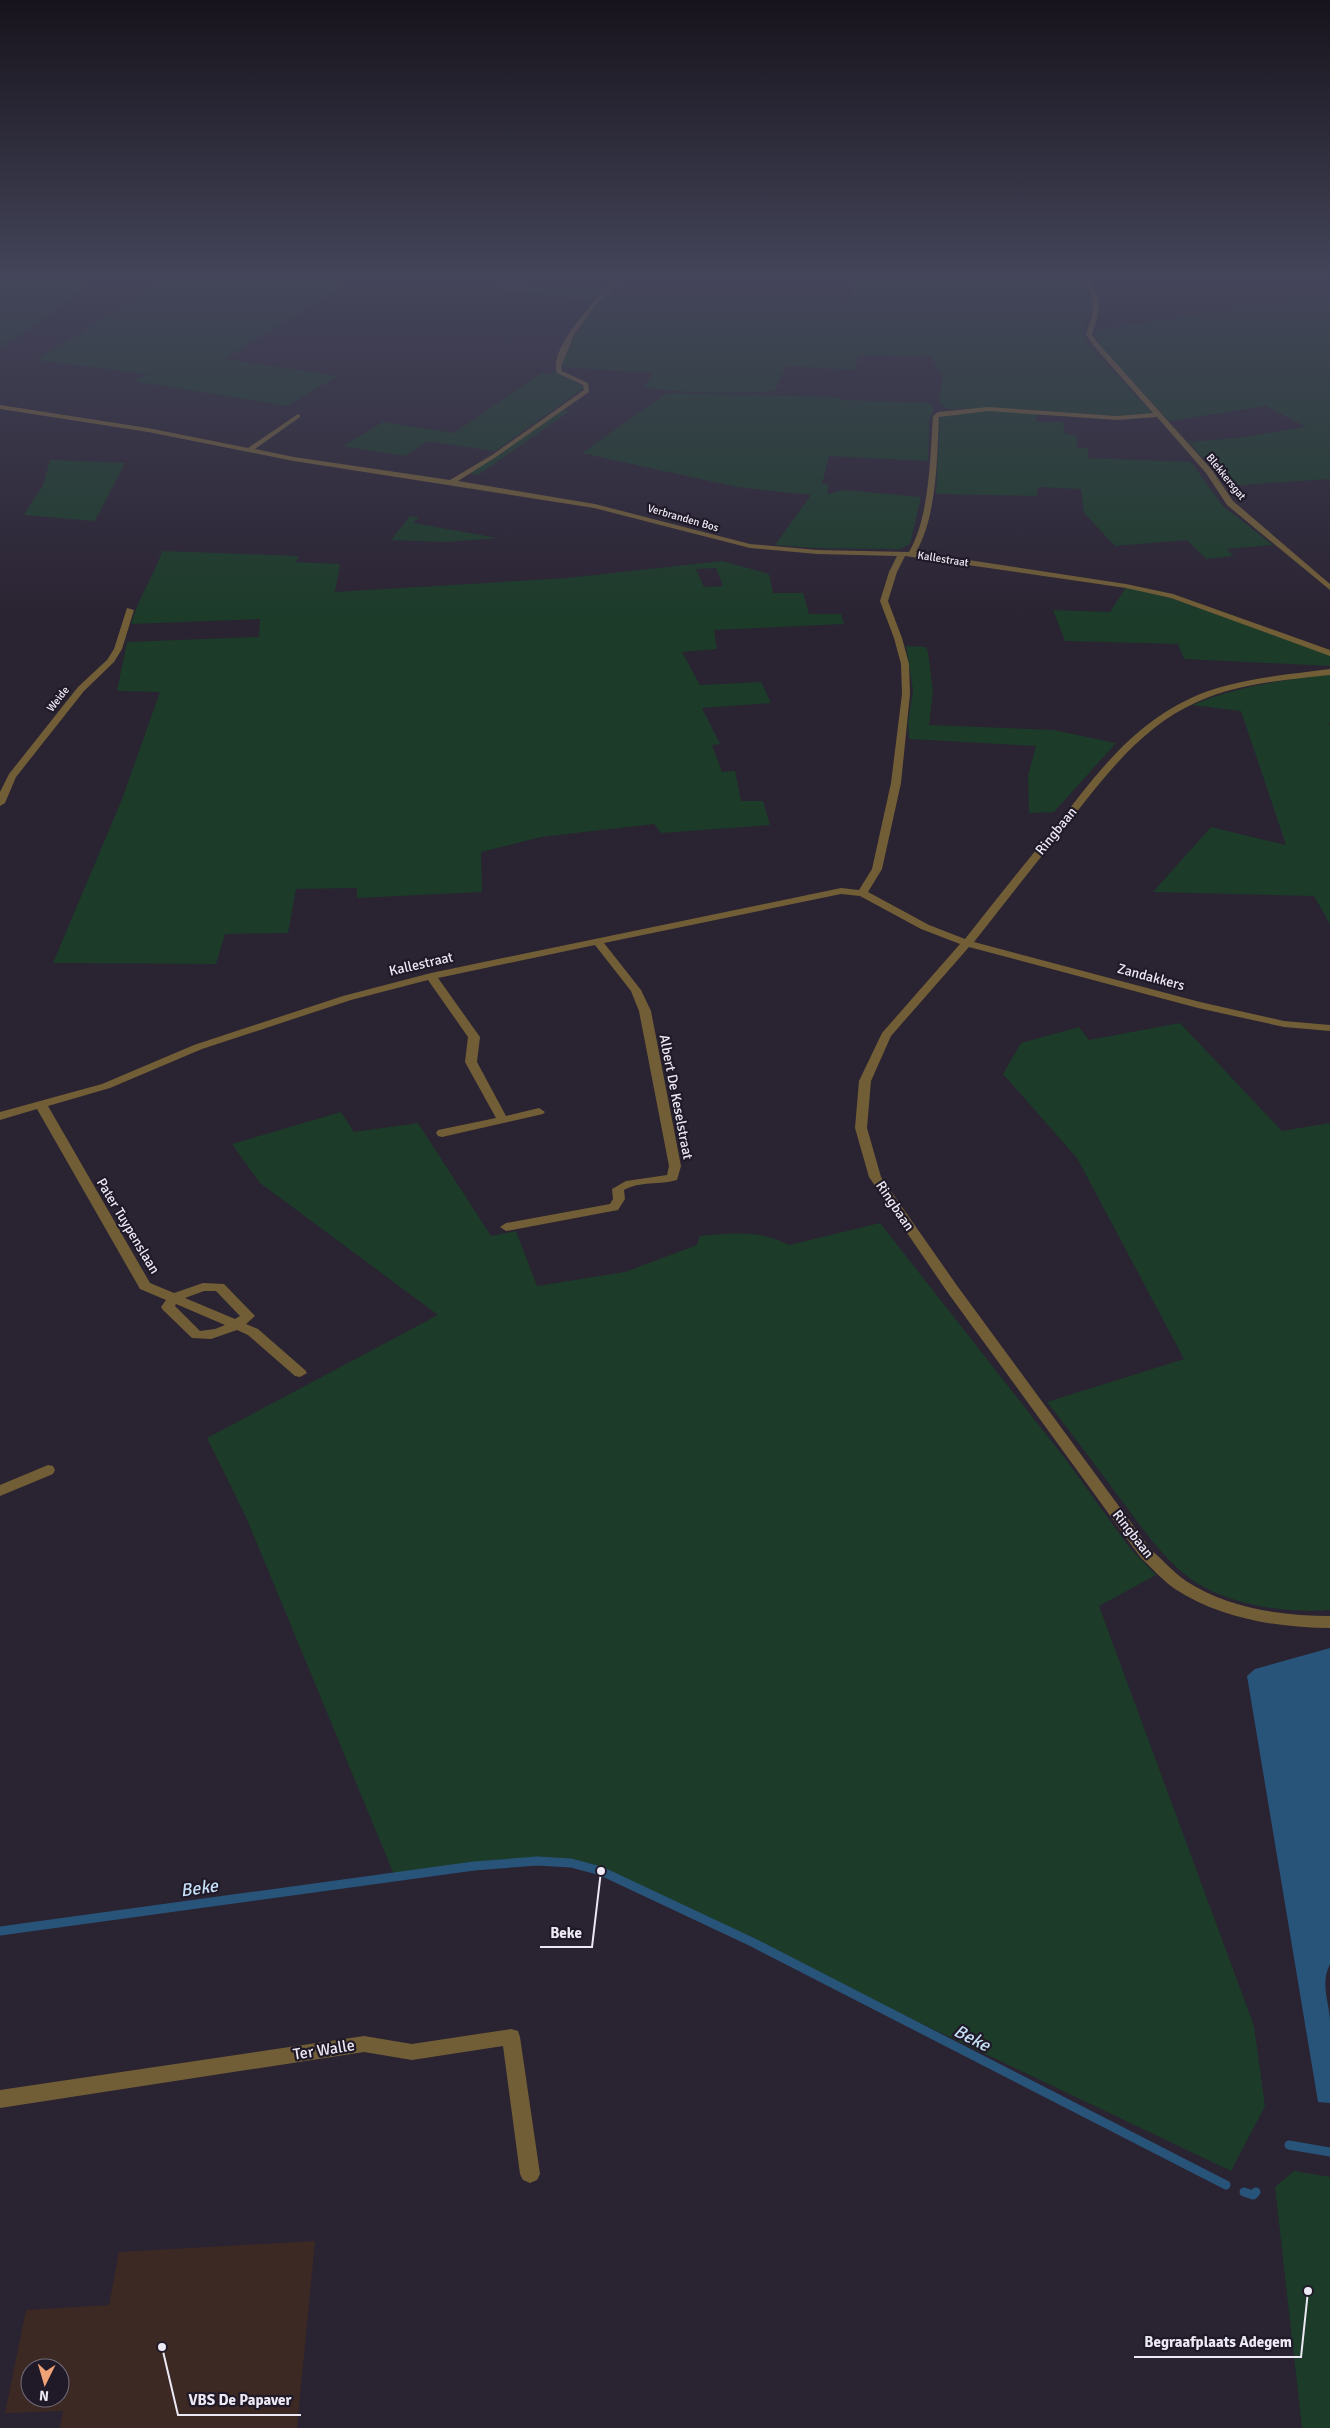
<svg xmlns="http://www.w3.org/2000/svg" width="1330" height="2428" font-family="Signika,sans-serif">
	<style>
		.education { fill: #3c2924; fill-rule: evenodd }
		.green { fill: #1c3b29; fill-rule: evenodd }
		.water { fill: #29547a }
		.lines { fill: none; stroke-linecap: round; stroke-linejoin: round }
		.stream-far1 { stroke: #29547a; stroke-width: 3 }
		.stream { stroke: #29547a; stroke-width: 9 }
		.street { fill: #725e36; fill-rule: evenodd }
		.labels { text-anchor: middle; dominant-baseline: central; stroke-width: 4.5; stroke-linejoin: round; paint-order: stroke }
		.far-street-label { font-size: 11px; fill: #ede9f4; stroke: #201a28 }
		.street-label { font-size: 14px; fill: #ede9f4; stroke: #201a28 }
		.near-street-label { font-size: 16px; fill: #ede9f4; stroke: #201a28 }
		.near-water-label { font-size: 18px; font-style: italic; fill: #c5dff7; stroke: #201a28 }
		.leader { fill: none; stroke: #ede9f4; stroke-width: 2 }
		.callout-dot { fill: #ede9f4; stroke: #201a28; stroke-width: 2 }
		.callout-label { font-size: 15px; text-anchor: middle; font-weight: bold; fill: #ede9f4; stroke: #201a28; stroke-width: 4.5; stroke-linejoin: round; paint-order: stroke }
	</style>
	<rect width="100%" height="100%" fill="#2a2332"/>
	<path class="education" d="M315,2241L297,2428H60L63,2411L5,2413L26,2310L109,2305L119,2252ZM30,2368H60V2398H30Z"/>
	<g class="green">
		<polygon points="0,277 90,277 91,283 35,326 0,347"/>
		<polygon points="170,277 357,277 224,359 338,376 287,406 133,381 147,374 36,360"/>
		<path d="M851,277H1079C1092,300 1097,306 1083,330L1087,343L1152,413L1121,416L1002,408L948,409L941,405L939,400L943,376L931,357L858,355L855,370L786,366L775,391L765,392C724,393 684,394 644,387L653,373L561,367C572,339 585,313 609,293L854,301Z"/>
		<polygon points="500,285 609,287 594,301 496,288"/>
		<polygon points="1330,293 1330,479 1227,486 1189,442 1237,438 1306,427 1266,406 1169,421 1099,345 1095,334 1096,330"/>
		<polygon points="554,371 585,387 495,451 427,441 405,456 343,446 383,422 454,433 541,373 550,374"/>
		<polygon points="667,393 841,397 841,400 933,403 933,412 929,420 928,461 829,456 822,484 829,485 827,494 845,490 921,497 910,544 900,549 816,548 775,545 811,495 737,487 582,453"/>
		<polygon points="562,410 570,411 478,475 471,474 472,471 497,456"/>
		<polygon points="989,410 1037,413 1036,422 1063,422 1065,434 1077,436 1077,448 1088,448 1088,458 1191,462 1223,506 1273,545 1227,549 1234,556 1206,559 1187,540 1115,546 1084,513 1081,489 1038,487 1037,496 936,494 940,417"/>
		<polygon points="50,460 125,463 95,521 24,515 43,485"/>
		<polygon points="410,516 419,517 413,523 498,538 447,542 391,540"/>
		<path d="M162,551L299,556L296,562L340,564L335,592L567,578L722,561L769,574L773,593H803L809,614H841L844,624L714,630L717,649L682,652L700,685L761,682L771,703L702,708L720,744L712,745L722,772L735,771L741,801H763L770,825L661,833L654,824L541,837L481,852L482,892L357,898V888L296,889L288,933L225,934L216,964L53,963L122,799L160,692L117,691L127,642L259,637L260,619L131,624C138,598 154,576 162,551ZM716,568L723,586L704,587L696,569Z"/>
		<polygon points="1126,587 1171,598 1330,655 1330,666 1184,659 1178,644 1065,641 1053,610 1110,612"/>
		<polygon points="906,646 926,647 928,652 933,691 929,725 1053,730 1116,743 1054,812 1029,813 1028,776 1036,746 909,739 908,723 913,690"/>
		<path d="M1330,674V722L1328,723L1330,725V924L1314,896L1153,892L1211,827L1286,845L1241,711L1192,705C1237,686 1283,680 1330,674Z"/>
		<path d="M1180,1023L1282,1131L1330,1123V1610C1288,1613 1242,1607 1204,1587C1167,1567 1143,1528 1118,1496C1095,1464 1071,1433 1047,1402L1184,1359L1077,1158L1003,1074L1021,1043L1079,1027L1089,1040Z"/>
		<path d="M341,1112L354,1132L418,1123L491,1236L516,1231L537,1286L625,1272L697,1245L700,1236C731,1233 761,1230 789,1245L880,1223L1067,1461L1129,1547L1156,1575L1099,1606L1254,2026L1265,2106L1231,2171L601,1871L571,1863L537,1861L474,1866L395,1877L246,1517L207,1438L438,1315L260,1183L232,1144Z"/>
		<polygon points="1294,2171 1330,2177 1330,2428 1302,2428 1275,2187"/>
	</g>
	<path class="water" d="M1330,1648V1964C1320,1984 1329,2000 1330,2021C1330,2048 1330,2076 1330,2103L1318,2102L1247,1676L1255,1669Z"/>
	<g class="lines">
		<polyline class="stream-far1" points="265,277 274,280 331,277"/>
		<g class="stream">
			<polyline points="0,1931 474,1866 537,1861 571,1863 601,1871 752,1942 1226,2185"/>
			<polyline points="1289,2145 1330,2152"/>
			<polyline points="1244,2192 1253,2195 1256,2192"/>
		</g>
		<g class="street">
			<path d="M618,277H624L595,306L574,335L561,367L562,371L588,383L589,392L496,457L458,481L595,504L750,544L817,550L909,552C930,516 930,457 933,416L938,412L988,407L1117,416L1153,413L1092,344L1086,334C1095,310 1096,299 1082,277H1088C1102,299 1101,310 1092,334L1097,342L1212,470L1233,501L1330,584V590L1227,505L1206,473L1157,417L1117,420L988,411L939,417C937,458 937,516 916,552L1126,584L1173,594L1330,650V656L1171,598L1126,588L905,556L897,572L888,601L902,638L909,664L910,694L901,783L882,869L868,892L929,925L965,939C995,901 1025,863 1056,826C1095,776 1130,727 1189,699C1230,679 1285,675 1330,669V675C1286,680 1238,683 1197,702C1138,728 1100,783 1061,832C1032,868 1003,905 974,942L1200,1002L1284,1021L1330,1025V1031L1284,1027L1198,1008L969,947L891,1036L871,1081L867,1128L881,1177L958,1287L1151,1550C1163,1560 1173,1572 1186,1581C1227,1608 1282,1616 1330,1616V1628C1278,1628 1219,1618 1175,1589C1162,1580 1152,1568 1141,1558L948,1293L869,1177L855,1128L859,1081L882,1033L960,944L921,929L860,896L841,894L604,943L641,990L651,1011L681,1166L677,1180C661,1185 639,1181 624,1190L625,1199L618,1210L506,1231L500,1227L506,1223L610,1204L613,1199L612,1189L626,1181L667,1175L669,1166L639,1011L631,991L595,945L438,978L480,1037L477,1062L506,1116L539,1108L545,1112L543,1114L442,1137L438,1136L436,1133L438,1130L496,1118L465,1062L468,1037L428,980L351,1000L202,1049L110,1088L48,1106L150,1283L174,1293L203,1283L224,1284L255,1316L246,1324L258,1329L305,1370L307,1373L300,1377L295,1376L248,1335L237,1330L211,1339L192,1338L163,1310L161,1307L166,1300L140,1289L37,1109L0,1120V1112L102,1084L194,1045L343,996L431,973L841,888L859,890L872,869L891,783L902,694L901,664L894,638L880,601L889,572L897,556L817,554L750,548L594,508L294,461L148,432L0,409V405L148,428L248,448L298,414L300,415V417L255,449L294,457L450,480L492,455L584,390L583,385L557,373C547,349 601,293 618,277ZM204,1291H216L240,1316L235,1319L185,1298ZM176,1304L225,1325L215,1329L200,1331L175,1306Z"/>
			<polygon points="127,608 134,610 122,649 114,662 84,691 16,777 5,803 0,806 0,792 9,774 78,687 107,660 114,649"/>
			<polygon points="48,1465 53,1466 55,1470 53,1474 0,1496 0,1485"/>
			<polygon points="511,2029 518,2031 520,2037 540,2174 537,2180 530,2183 523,2180 520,2174 503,2046 412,2060 364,2052 0,2108 0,2090 364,2036 412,2044"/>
		</g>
	</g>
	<linearGradient id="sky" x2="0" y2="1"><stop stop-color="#17131c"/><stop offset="0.45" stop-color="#44455a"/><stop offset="1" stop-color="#44455a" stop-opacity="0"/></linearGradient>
	<rect width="1330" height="617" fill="url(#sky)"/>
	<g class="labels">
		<g class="far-street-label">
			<text transform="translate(1226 477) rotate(51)">Blekkersgat</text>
			<text transform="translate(683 518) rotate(16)">Verbranden Bos</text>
			<text transform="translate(943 559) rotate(9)">Kallestraat</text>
			<text transform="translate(58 699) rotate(-52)">Weide</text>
		</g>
		<g class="street-label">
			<text transform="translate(1056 831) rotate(-51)">Ringbaan</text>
			<text transform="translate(421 964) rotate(-13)">Kallestraat</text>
			<text transform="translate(1151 977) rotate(15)">Zandakkers</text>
			<text transform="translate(676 1097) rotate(79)">Albert De Keselstraat</text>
			<text transform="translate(895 1206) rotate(56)">Ringbaan</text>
			<text transform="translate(128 1226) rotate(59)">Pater Tuypenslaan</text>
			<text transform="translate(1133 1534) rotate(52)">Ringbaan</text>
		</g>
		<g class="near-street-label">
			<text transform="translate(324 2050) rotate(-9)">Ter Walle</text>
		</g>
		<g class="near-water-label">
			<text transform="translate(199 1888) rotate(-8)">Beke</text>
			<text transform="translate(972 2038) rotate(27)">Beke</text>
		</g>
	</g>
	<path class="leader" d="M601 1871L592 1947H540M1308 2291L1301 2357H1134M162 2347L178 2415H301"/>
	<g class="callout-dot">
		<circle cx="601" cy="1871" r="5"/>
		<circle cx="1308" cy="2291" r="5"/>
		<circle cx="162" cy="2347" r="5"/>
	</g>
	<g class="callout-label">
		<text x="566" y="1938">Beke</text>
		<text x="1218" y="2347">Begraafplaats Adegem</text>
		<text x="240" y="2405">VBS De Papaver</text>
	</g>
	<g transform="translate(45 2383) rotate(185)"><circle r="24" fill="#201a28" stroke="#726d7a"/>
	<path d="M0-4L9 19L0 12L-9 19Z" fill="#efa377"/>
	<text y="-8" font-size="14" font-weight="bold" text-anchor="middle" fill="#ede9f4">N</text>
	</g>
</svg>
